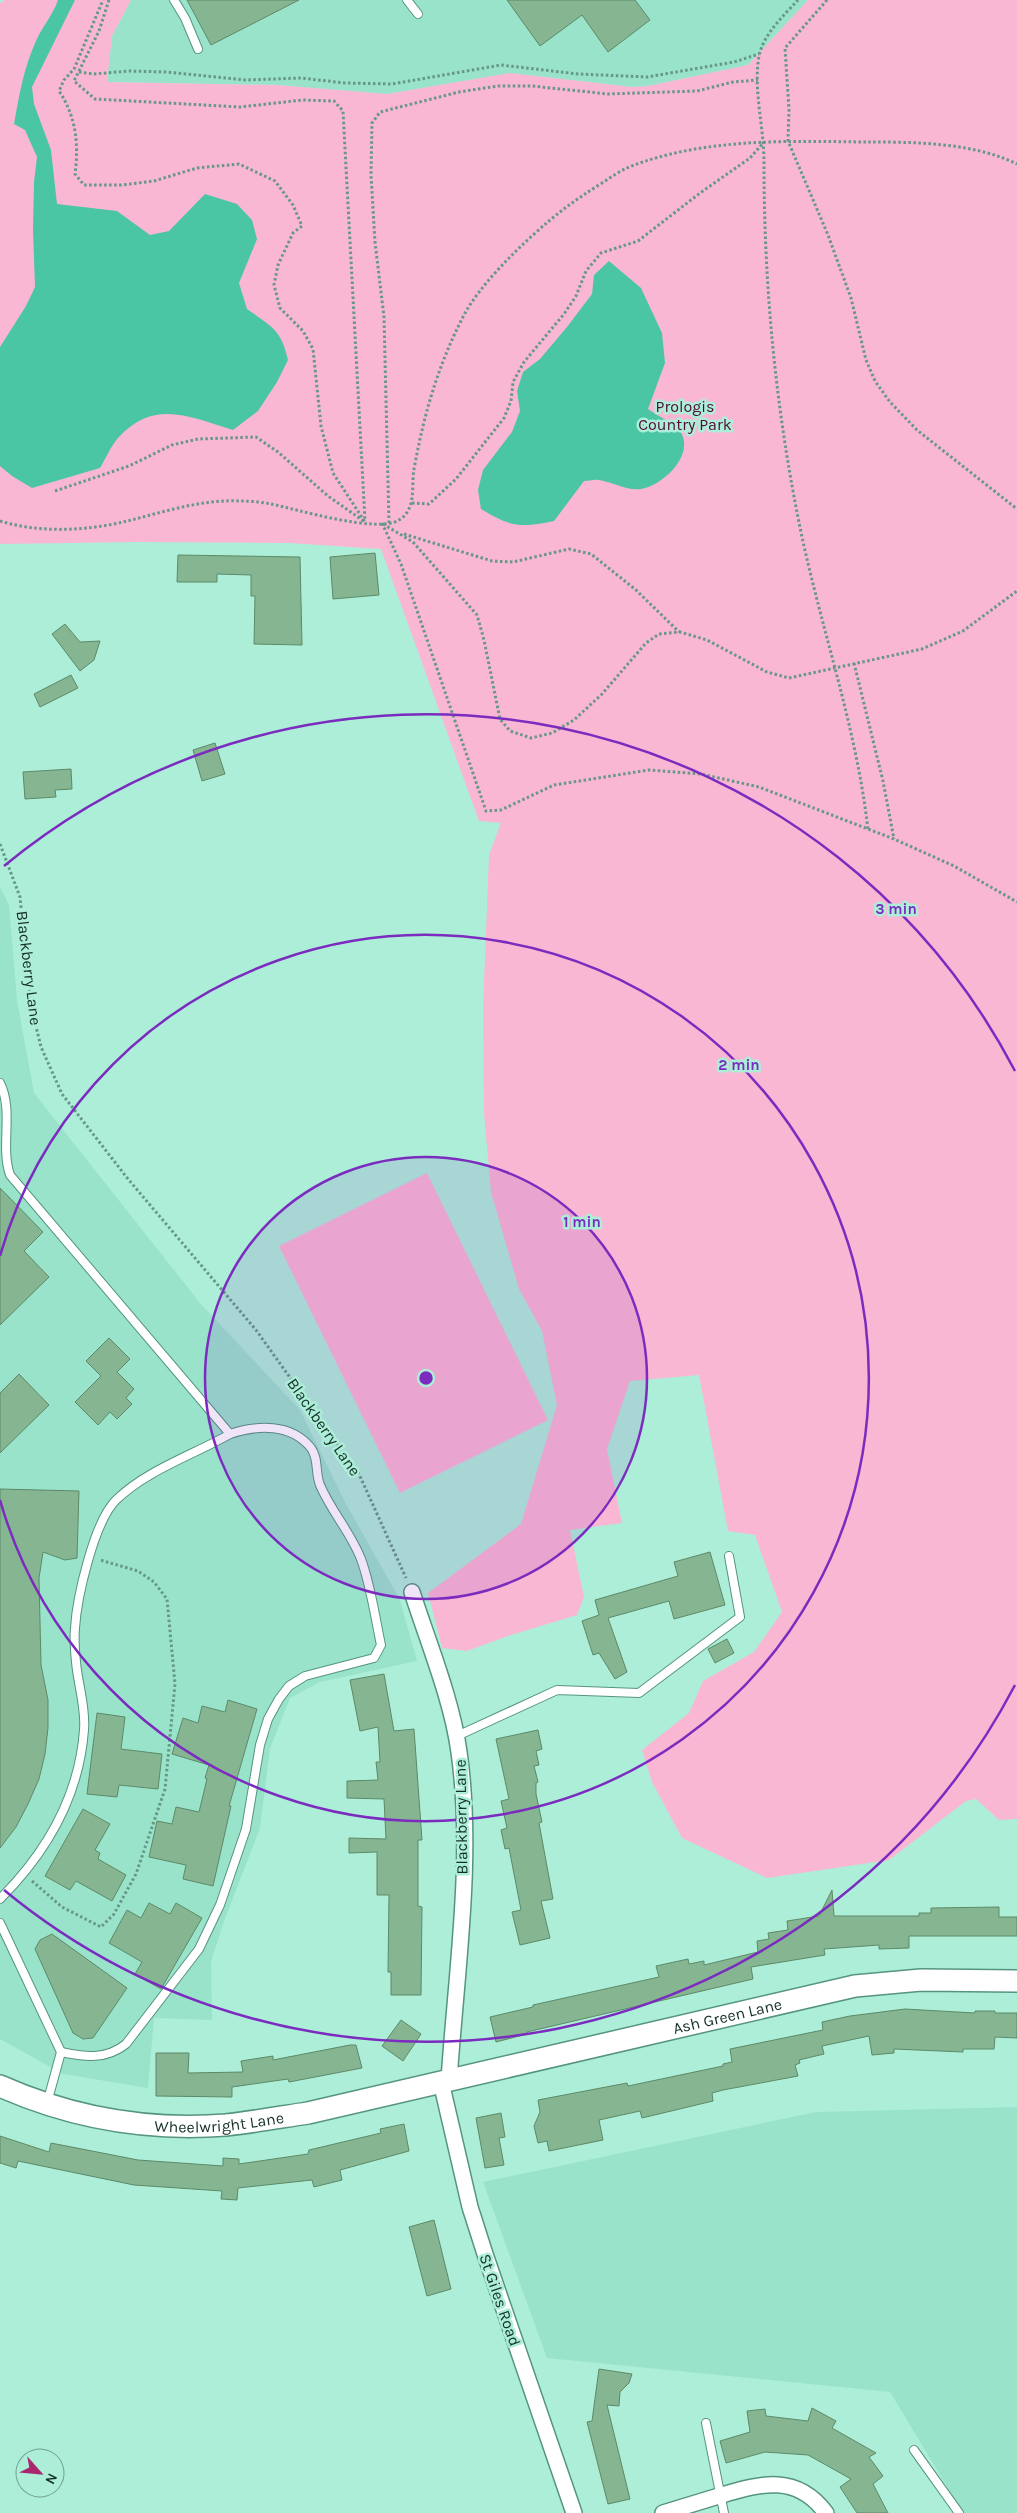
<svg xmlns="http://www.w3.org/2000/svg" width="1017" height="2513" font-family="Karla,sans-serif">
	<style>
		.built { fill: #99e3cb }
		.green { fill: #f9b7d3 }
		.water { fill: #4ac6a4 }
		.building { fill: #86b592; stroke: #5c8a68 }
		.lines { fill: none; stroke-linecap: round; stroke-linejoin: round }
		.lane-casing { stroke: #559481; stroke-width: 10 }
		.street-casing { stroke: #559481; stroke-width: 18 }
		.secondary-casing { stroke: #559481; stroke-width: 24 }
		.path { stroke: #679787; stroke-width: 3; stroke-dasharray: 2.5 2.5; stroke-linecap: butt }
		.lane { stroke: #fff; stroke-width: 8 }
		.street { stroke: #fff; stroke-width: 15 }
		.secondary { stroke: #fff; stroke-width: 21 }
		.ring { fill: none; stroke: #7b2cbf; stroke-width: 2.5 }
		.labels { text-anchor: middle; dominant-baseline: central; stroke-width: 5; stroke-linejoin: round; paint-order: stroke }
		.park-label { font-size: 16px; fill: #510b32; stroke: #adeed8 }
		.street-label { font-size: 16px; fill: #153028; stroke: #adeed8 }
		.centre { fill: #7b2cbf; stroke: #adeed8; stroke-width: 2.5 }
		.ring-label { font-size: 15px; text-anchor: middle; font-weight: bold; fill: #7b2cbf; stroke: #adeed8; stroke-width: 5; stroke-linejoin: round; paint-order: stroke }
	</style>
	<rect width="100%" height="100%" fill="#adeed8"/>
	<g class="built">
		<polygon points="131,0 808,0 748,65 648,86 632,87 510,73 387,94 277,85 107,82 112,36"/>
		<polygon points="0,887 9,905 17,1000 34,1093 200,1303 300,1410 346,1504 400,1600 417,1661 320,1682 290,1698 270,1749 260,1828 223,1924 211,1962 212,2020 154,2018 148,2088 63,2074 0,2039"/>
		<polygon points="1017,2107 1017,2513 963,2513 890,2392 547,2358 483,2182 816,2112"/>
	</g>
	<g class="green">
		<polygon points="5,0 131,0 112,36 107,82 277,85 387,94 510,73 632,87 648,86 748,65 808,0 1017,0 1017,1819 999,1820 976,1799 966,1801 889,1860 767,1878 682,1838 652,1782 642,1750 689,1713 703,1681 754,1652 782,1612 755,1535 728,1531 699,1375 630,1381 607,1449 622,1523 570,1530 584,1597 577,1615 511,1635 467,1651 442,1648 428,1593 521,1524 557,1405 542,1331 519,1289 491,1192 484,1113 483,1009 489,855 501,823 479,821 381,549 289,543 137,542 0,544 0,3"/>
		<polygon points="427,1173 548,1420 400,1493 279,1246"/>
	</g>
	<g class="water">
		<path d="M58,0H75L32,87L34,104L51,150L57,204L117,211L150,235L169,231L205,194L237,204L252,220L257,239L239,283L247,309C272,327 281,329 288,360L277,382L258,411L233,430C190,417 154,398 118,438C111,446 106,458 100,468L32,488L12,476L0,466V347L26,306L35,287L33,230L34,182L37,157L25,130L14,124C19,96 24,67 36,41C42,27 53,15 58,0Z"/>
		<path d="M609,261L641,288L662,333L665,363L648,409C657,416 673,422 680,431C696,455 662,486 641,489C626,491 613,482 599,480C595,479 589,481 584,481L554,521C520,528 511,527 481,509L478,490L483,470L512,432L520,411L517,391L523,372L540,359L567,327L592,294L594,275Z"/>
	</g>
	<g class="building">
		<polygon points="187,0 299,0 211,45"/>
		<polygon points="507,0 635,0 650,20 608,52 582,15 540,46"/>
		<polygon points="375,553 379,595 333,599 330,557"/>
		<polygon points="178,555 300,557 302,645 254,644 255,596 251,596 251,575 217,574 217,582 177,582"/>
		<polygon points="65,624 80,642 100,641 94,660 80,671 52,634"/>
		<polygon points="71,675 78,688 40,707 34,694"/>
		<polygon points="215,743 225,774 202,781 193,750"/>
		<polygon points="71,769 72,789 55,790 56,797 25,799 23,772"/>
		<polygon points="0,1188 43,1232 24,1251 49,1277 0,1325"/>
		<polygon points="109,1338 130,1359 117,1372 134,1389 126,1398 132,1404 117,1419 110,1412 98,1425 75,1402 101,1376 86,1361"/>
		<polygon points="19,1374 49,1405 0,1453 0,1393"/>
		<polygon points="0,1489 79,1491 77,1558 65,1560 43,1552 39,1578 41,1665 48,1700 48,1728 45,1754 39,1779 28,1804 16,1827 0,1848"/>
		<polygon points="710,1552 725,1605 674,1619 669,1601 608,1618 627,1672 615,1679 599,1653 593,1655 582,1621 599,1615 595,1600 678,1576 674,1562"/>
		<polygon points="727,1639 734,1653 715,1663 708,1649"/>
		<polygon points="384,1674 394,1731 414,1729 422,1840 418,1840 418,1906 422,1907 421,1995 391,1995 391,1972 388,1972 389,1895 377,1895 377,1852 349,1853 349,1838 386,1839 384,1799 347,1798 347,1781 378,1780 376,1762 380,1762 378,1727 360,1731 350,1680"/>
		<polygon points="228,1700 257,1709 229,1806 231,1806 213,1886 183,1879 186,1865 149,1857 157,1821 172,1824 176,1807 199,1812 207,1779 205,1778 209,1765 172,1754 183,1718 198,1723 202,1706 225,1712"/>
		<polygon points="97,1713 125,1717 121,1749 162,1754 158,1789 119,1785 117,1797 87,1794"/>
		<polygon points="538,1730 542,1749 536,1751 539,1765 534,1766 538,1782 536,1783 536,1794 542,1822 539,1823 553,1899 541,1901 550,1938 520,1945 512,1912 521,1910 509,1848 505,1849 501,1830 507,1828 501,1801 509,1799 496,1739"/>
		<polygon points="83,1809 110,1824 95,1850 100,1853 98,1859 126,1875 112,1901 76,1881 70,1890 45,1876"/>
		<polygon points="832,1890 834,1916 919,1916 919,1913 931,1913 931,1908 999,1907 999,1917 1017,1917 1017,1936 909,1936 909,1948 879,1949 879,1945 824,1949 825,1955 751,1967 753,1979 527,2032 527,2034 496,2042 490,2017 533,2007 533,2005 659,1977 656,1966 688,1959 689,1964 704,1961 704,1965 758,1952 757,1941 769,1939 768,1933 788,1930 787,1921 819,1916"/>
		<polygon points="149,1903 170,1914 176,1903 202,1918 161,1989 135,1974 142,1962 109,1943 127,1910 141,1918"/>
		<polygon points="52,1934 127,1988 93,2038 83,2039 73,2033 35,1949 40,1940"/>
		<polygon points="905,2009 975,2013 975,2011 995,2011 995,2013 1017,2013 1017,2038 995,2037 994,2049 963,2049 963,2052 894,2049 894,2053 872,2055 869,2036 822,2046 824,2054 799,2060 800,2063 795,2065 798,2076 723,2090 712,2093 713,2101 642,2118 640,2111 599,2120 603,2140 549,2151 547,2141 538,2143 534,2126 540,2112 538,2100 627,2083 628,2086 723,2066 723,2064 732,2062 730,2049 823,2030 822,2022 850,2016"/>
		<polygon points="401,2020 421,2034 403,2061 382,2046"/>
		<polygon points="350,2045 356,2045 362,2068 289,2082 288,2079 232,2087 232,2097 156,2096 156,2053 189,2053 188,2073 243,2072 241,2061 273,2056 273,2060"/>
		<polygon points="501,2113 505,2137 499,2138 504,2165 485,2168 476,2118"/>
		<polygon points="404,2124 409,2151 340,2170 342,2180 314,2187 312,2180 238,2188 237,2200 221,2199 222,2191 134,2185 18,2161 16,2168 0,2163 0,2136 49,2152 51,2143 138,2160 223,2166 223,2158 239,2159 239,2164 308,2154 309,2150 381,2133 380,2129"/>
		<polygon points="434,2220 451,2289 427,2296 409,2227"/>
		<polygon points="599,2369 632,2374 629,2383 620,2392 619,2406 607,2405 630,2499 608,2504 587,2422 592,2421"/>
		<polygon points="812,2408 836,2421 832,2428 876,2453 869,2457 883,2476 873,2484 888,2513 857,2513 840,2487 851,2479 808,2455 765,2452 726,2463 720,2441 750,2432 747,2411 765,2409 766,2416 808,2421"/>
	</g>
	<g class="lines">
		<defs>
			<g id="lane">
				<polyline points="174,0 185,18 198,49"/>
				<polyline points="407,0 418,14"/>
				<path d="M0,1083C14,1111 0,1146 10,1175L230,1434"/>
				<polyline points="457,1736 557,1690 639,1693 740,1617 729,1556"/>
				<path d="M0,1899C47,1852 79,1797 84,1730C86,1707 78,1685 76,1662C75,1652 74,1639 75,1628C77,1597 94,1522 116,1500C147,1470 193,1455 230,1434C257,1425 291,1423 311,1448C319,1459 315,1473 320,1485C331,1511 351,1533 361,1559C371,1586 375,1617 381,1645L374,1658L305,1676L289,1686L279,1699L268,1719L260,1745L246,1829L220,1905L199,1949L126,2044C106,2060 85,2057 61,2052"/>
				<polyline points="0,1923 61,2052 47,2103"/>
				<polyline points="706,2423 724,2513"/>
				<polyline points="914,2450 959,2513"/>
			</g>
			<g id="street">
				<path d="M412,1592C428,1642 452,1700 459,1752C474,1857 456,1974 449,2080"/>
				<polyline points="441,2082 470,2207 485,2254 574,2513"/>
				<path d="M663,2513C683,2507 702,2501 722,2495C762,2483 797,2474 826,2513"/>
			</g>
			<g id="secondary">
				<path id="s1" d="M0,2086C72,2118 147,2131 226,2125C253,2122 281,2117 308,2113L855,1986L921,1980L1017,1981"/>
			</g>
		</defs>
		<use href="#lane" class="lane-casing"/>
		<use href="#street" class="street-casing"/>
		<use href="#secondary" class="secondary-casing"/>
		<g class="path">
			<polyline points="109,0 99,31 74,81 95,99 240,107 303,100 334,101 343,111 365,521"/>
			<path d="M798,0C784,15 763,35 759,56C753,90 764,127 764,162C764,290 776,413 802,537C823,634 857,731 868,830"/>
			<polyline points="827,0 785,48 789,110 788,141 828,235 851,298 866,360 875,381 890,402 917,430 1017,509"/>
			<polyline points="79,72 94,74 129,71 166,72 245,80 301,78 345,83 392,84 501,65 578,74 647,77 734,62 759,54"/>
			<path d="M55,491L129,466L172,445L198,439L256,437L278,452L328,496L365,522L333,473L321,426L313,349L303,331L280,308L274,285L278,265L293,233L302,226L293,205L275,181L239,164L197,168L154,181L122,185H84L75,174C79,144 76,116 59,91L64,80L74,69L103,0"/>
			<polyline points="412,503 429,504 456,479 504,418 511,401 513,382 524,362 564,314 576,296 586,271 601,253 638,241 700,193 750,158 764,142"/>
			<path d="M0,521C39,533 84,531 123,522C161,513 200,499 240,501C250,501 261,502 271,504C296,509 378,534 399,520C417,509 411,486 414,469C424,414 438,365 464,315C479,287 510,256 533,235C557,213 575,200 602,183C611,177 620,171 629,167C703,138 786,141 864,142C913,142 972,142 1017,164"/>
			<polyline points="382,523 401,564 486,811 501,810 554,785 649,770 701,774 759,787 894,839 954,866 1017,902"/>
			<polyline points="389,523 384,317 375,242 371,175 372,123 380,112 459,92 498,86 532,86 608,94 697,91 733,82 758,80"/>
			<polyline points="383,524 413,542 477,615 484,640 500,719 510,731 531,738 552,733 574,720 602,694 646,643 659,634 680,632 707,640 767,672 789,678 922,649 963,631 1017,591"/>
			<polyline points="404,534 492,561 513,562 569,549 591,554 636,590 679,632"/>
			<polyline points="854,663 883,781 894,839"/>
			<polyline points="0,844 20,897 31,1006 41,1047 62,1094 128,1179 256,1330 359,1474 406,1578"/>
			<polyline points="32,1881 62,1907 101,1927 114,1914 136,1874 165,1789 175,1684 167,1599 154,1582 138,1571 100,1560"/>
		</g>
		<use href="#lane" class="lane"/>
		<use href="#street" class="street"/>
		<use href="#secondary" class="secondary"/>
	</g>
	<circle cx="426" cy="1378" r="221" fill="#7b2cbf" fill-opacity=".12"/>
	<g class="ring">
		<circle cx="426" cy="1378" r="221"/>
		<path d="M0 1256A443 443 0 1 1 0 1500"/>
		<path d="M1015 1685A664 664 0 0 1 4 1890M4 866A664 664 0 0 1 1015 1071"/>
	</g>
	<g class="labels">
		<g class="park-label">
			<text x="685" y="406">Prologis<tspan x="685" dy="18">Country Park</tspan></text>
		</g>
		<g class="street-label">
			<text transform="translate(29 968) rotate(83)">Blackberry Lane</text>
			<text transform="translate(324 1427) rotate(55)">Blackberry Lane</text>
			<text transform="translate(461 1817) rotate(-91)">Blackberry Lane</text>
			<text stroke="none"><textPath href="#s1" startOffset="745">Ash Green Lane</textPath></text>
			<text stroke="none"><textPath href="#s1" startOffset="225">Wheelwright Lane</textPath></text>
			<text transform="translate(500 2300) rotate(71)">St Giles Road</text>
		</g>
	</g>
	<circle cx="426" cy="1378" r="8" class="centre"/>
	<g class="ring-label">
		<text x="896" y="914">3 min</text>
		<text x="739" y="1070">2 min</text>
		<text x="582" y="1227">1 min</text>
	</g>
	<g transform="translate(40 2473) rotate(117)"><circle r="24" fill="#adeed8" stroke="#70a292"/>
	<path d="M0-4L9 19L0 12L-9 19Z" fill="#aa266f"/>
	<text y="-8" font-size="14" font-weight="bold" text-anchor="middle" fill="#153028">N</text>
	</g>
</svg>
